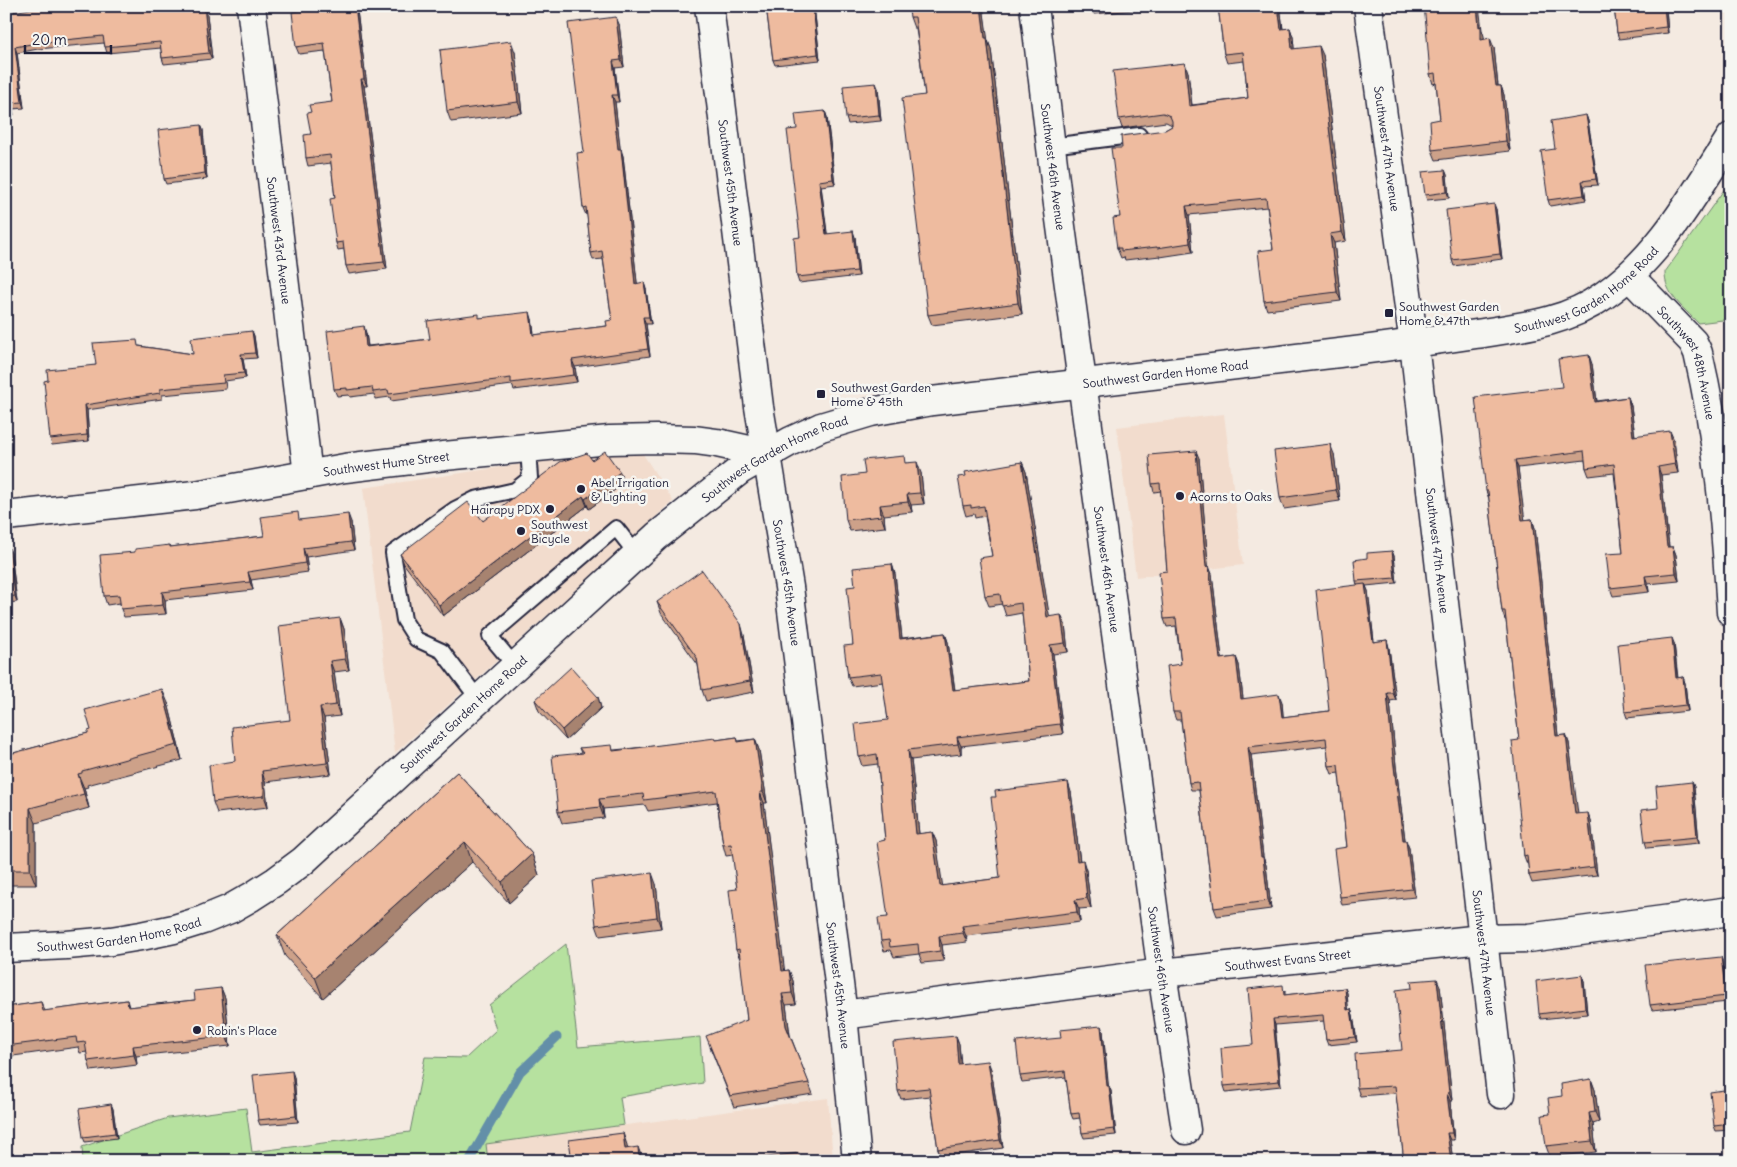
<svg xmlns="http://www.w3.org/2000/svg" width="1737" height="1167" font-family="Delius,sans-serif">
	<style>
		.built { fill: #f2dccd }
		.green { fill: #b6e19f; stroke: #6c826d }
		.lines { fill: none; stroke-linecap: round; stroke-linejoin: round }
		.stream { stroke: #638fa8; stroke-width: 9 }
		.lane-casing { stroke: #22223b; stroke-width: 18 }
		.street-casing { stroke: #22223b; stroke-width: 31 }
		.secondary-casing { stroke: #22223b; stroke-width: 31 }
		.lane { stroke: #f6f6f2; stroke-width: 14 }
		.street { stroke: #f6f6f2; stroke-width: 28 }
		.secondary { stroke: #f6f6f2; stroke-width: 28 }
		.wall { fill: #cda189; stroke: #22223b }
		.shaded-wall { fill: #a7836f; stroke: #22223b }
		.building { fill: #eebb9f; stroke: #22223b }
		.poi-dot { fill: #22223b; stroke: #f6f6f2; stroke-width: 2 }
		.labels { text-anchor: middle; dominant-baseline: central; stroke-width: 5; stroke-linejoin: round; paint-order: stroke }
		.street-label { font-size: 12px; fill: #22223b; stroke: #f6f6f2 }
		.poi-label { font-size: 12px; fill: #22223b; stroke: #f6f6f2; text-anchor: start }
	</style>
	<rect width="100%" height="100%" fill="#f4eae1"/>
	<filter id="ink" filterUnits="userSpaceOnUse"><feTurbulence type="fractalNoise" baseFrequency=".02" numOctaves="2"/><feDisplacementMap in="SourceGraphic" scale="10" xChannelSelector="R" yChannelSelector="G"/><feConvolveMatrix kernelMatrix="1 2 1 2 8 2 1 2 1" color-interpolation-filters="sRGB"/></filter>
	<g filter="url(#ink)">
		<g class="built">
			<polygon points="1224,414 1243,565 1136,577 1117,427"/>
			<polygon points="601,452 643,454 673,501 395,753 363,488"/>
			<polygon points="828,1098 833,1161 488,1161 486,1144"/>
		</g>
		<g class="green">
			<path d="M1731,180V319L1698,323C1684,308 1664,294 1665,272Z"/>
			<polygon points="566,944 578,1047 700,1037 703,1083 620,1097 624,1125 486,1144 488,1161 83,1161 82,1147 168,1118 246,1108 252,1152 410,1132 425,1057 466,1058 496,1030 489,1005"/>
		</g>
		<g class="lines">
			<polyline class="stream" points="469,1161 520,1072 557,1037"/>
			<defs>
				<g id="lane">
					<polyline points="1050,146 1139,135"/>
					<polyline points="515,666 490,636 616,528 637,555"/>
					<polyline points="479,700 442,651 416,639 404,620 393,553 455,509 475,499 515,490 530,478 528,448"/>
				</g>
				<g id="street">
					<path id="s1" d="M251,6L308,475"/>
					<path id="s2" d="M1034,6L1057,197L1162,973L1186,1130"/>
					<path id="s3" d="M1368,6L1414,344L1501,1094"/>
					<path id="s4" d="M1629,276L1693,342L1698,353C1718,438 1726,525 1731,612"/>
					<path id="s5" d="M6,516L195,495L345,468L444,456L610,440L656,439L695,440L717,443L767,454"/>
					<path id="s6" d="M843,1015L1162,973L1482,939L1528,938L1731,911"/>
				</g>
				<g id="secondary">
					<path id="s7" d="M709,6L759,407L789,587L843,1015L857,1161"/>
					<path id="s8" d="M6,948L67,945L111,941L141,936L174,929L203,920L230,909L251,897L276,881L303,861L657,536L740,470L791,441L821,427L871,412L932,401C1068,385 1204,369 1339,353C1385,347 1431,341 1476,334C1520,327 1566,323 1603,296C1660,257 1694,194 1731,137"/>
				</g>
			</defs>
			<use href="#lane" class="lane-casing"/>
			<use href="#street" class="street-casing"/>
			<use href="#secondary" class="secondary-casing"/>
			<use href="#lane" class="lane"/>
			<use href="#street" class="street"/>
			<use href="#secondary" class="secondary"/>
		</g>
		<g class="wall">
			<polygon points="206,6 212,59 164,64 162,58 161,48 107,53 104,43 38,49 17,53 24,108 13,109 14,115 6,116 6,13"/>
			<polygon points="337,6 356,6 357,11 367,86 364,86 387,269 349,274 346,266 344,249 338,250 336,243 335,198 331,163 308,166 306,158 311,134 311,112 332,102 325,51 299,54 296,47"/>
			<polygon points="766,6 814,6 820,60 775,65 773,60"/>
			<polygon points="983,6 987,38 991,49 1022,314 932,325 928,315 925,95 916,28 914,28 910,17"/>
			<polygon points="1091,6 1132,6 1133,10 1094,14"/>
			<polygon points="1218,6 1280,6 1283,29 1290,28 1293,37 1294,49 1323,55 1346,241 1334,243 1341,301 1267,310 1264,301 1273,249 1267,207 1189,215 1193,252 1160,257 1160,256 1125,260 1124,257 1121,258 1117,248 1120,217 1122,148 1165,130 1172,126 1172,125 1166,122 1122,128 1119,119 1188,72 1192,105 1248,98 1244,61 1227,63 1224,54"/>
			<polygon points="1614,6 1674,6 1674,7 1666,8 1668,33 1619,39 1617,33"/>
			<polygon points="619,24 624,67 615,68 619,102 615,102 620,149 623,156 637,283 646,289 651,324 646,324 650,356 575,367 577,382 514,390 512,385 391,401 390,397 375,399 374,394 350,397 349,395 337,396 334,389 366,333 368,346 430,339 480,318 532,319 534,335 607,326 612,320 603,259 593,260 591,253 587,214 586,215 583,208 584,152"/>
			<polygon points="1482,30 1484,39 1494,48 1498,86 1501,86 1504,95 1510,151 1436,160 1432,150 1440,119 1436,83 1433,84 1430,74"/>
			<polygon points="515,52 522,113 451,122 447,111"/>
			<polygon points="878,88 881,121 848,124 846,118"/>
			<polygon points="825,111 827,117 835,184 821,186 827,234 855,237 859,276 799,283 797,277 800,237 797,129"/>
			<polygon points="1586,115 1588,121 1598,185 1584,186 1586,200 1550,206 1548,200 1555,149"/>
			<polygon points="201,125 203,130 207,179 166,184 164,179"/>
			<polygon points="1445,170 1447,175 1449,198 1427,200 1425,195"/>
			<polygon points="1496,209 1502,259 1454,266 1452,260"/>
			<polygon points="252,331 254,336 257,358 243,359 246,378 225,381 226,389 162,395 162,399 87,410 89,441 52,445 50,439 48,380 96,365 139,346 193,354"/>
			<polygon points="1592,364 1597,401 1628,397 1631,406 1635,436 1674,440 1678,473 1661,475 1669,547 1673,547 1676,555 1679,581 1648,584 1649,592 1613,596 1610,588 1623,553 1614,473 1589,476 1586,468 1585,460 1518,468 1524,520 1532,519 1535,528 1558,736 1566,735 1569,743 1577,814 1591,821 1597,875 1532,883 1529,875 1528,864 1527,864 1524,856 1519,740 1506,620 1505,620 1502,611 1489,499 1486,491"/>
			<polygon points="6,413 10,441 6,442"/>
			<polygon points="1334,454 1340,501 1284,509 1280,498"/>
			<polygon points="1199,458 1208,566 1212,574 1222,659 1236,657 1239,665 1243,699 1282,702 1283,717 1329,711 1357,585 1356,581 1367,558 1392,551 1394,556 1397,583 1366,586 1368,591 1374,642 1387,640 1389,648 1396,700 1390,701 1396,766 1405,840 1409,848 1415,897 1342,905 1340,897 1347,847 1339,773 1332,774 1329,766 1327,746 1251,755 1263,857 1266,865 1271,909 1217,916 1214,908 1199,790 1191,790 1189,783 1181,720 1176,720 1173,712 1181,664 1176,626 1167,627 1164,619 1167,571 1161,491 1154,492 1152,484"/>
			<polygon points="592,460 624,483 589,509 587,506 443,616 404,564 400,554 483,521"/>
			<polygon points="1022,462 1026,472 1049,616 1065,624 1068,652 1053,654 1063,734 961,746 961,754 911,760 919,834 932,832 936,841 942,886 1000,878 1071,792 1080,861 1086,870 1091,908 1079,909 1080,922 966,936 967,942 942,945 944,961 922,963 919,954 894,957 891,950 884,951 881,941 888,917 885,840 878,764 862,766 859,757 888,720 883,682 852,686 848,677 853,645 855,586 892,564 895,574 902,638 945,633 948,642 955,690 1029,681 1022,613 1006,616 1002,604 989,606 985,596 992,556 985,516 975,518 974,514 966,516 963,506 966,476"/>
			<polygon points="907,463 921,473 924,504 911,505 912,512 884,515 885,527 850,531 846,520 865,474"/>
			<polygon points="301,520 351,522 354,550 306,557 308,572 251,580 253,590 165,600 166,614 124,617 121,609 120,603 107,605 104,596 135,552 170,545 171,547 264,536"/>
			<polygon points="6,548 9,548 11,553 17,602 6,603"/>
			<polygon points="657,602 744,635 754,692 706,701 702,690 698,665 661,613"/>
			<polygon points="340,618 344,629 349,670 334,672 340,716 324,718 331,774 265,782 268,807 217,813 213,802 235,761 290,720"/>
			<polygon points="1674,643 1678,678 1683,677 1685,683 1688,711 1627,718 1625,712"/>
			<polygon points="598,697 601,708 566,740 539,711 535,700"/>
			<polygon points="168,703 182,760 87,785 88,787 84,788 89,808 36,823 36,885 6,885 6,755 88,733"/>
			<polygon points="737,737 738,741 755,739 759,750 767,803 764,803 784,971 789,970 793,981 796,1004 786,1005 790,1035 813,1094 734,1107 710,1047 747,1020 741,961 736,950 737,889 733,855 726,856 723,845 717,802 648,811 645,805 603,809 604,818 562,823 558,812 581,753 579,748 614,750 716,740"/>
			<polygon points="457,772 532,854 539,875 509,903 472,862 323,998 285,956 277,935"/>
			<polygon points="1692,782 1694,787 1699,843 1647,848 1645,842 1658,808"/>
			<polygon points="656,884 661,928 600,936 596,925"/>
			<polygon points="1723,962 1728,1002 1652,1010 1650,1005"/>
			<polygon points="1582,975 1584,981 1587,1014 1541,1019 1539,1014"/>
			<polygon points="1440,986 1452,1101 1450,1101 1454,1140 1450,1140 1453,1161 1404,1161 1396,1093 1360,1096 1357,1088 1402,1050"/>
			<polygon points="221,988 225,998 230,1046 136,1056 137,1065 91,1071 88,1061 87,1052 80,1053 78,1047 6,1057 6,1002 8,1007 41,1002 45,1011 127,1000 129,1007 195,1000"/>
			<polygon points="1345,988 1347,993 1348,1010 1351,1009 1353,1015 1357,1042 1328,1045 1326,1040 1324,1021 1275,1025 1281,1086 1226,1092 1224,1086 1253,1045 1285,991 1285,995"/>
			<polygon points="1103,1031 1108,1086 1111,1091 1116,1135 1084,1138 1082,1133 1080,1118 1073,1119 1071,1114 1066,1077 1022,1082 1020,1076 1061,1038"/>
			<polygon points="956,1036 959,1044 961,1064 991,1069 1003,1148 941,1157 938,1149 930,1096 901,1099 898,1091"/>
			<polygon points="294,1077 298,1122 260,1125 258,1120"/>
			<polygon points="1591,1079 1595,1090 1599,1122 1593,1124 1596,1152 1550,1157 1546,1146 1550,1114 1562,1096"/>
			<polygon points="1731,1089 1731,1130 1716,1131 1714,1126"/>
			<polygon points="111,1104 113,1109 117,1138 85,1142 83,1137"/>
		</g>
		<g class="shaded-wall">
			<polygon points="204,6 206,6 212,59 209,53"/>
			<polygon points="355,6 357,11 367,86 364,79"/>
			<polygon points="813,6 814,6 820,60 818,54"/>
			<polygon points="981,6 983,6 989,49 985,38"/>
			<polygon points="1278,6 1280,6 1284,38 1281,29"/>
			<polygon points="1477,6 1479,6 1482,30 1484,36 1485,49 1481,40"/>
			<polygon points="1664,6 1665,6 1666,8 1668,33 1666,27"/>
			<polygon points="616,17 619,24 624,67 621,60"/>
			<polygon points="1290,28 1293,37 1295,58 1292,49"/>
			<polygon points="987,38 991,49 1022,314 1018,303"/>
			<polygon points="1490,38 1494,48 1499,96 1496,86"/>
			<polygon points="511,41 515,52 522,113 518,102"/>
			<polygon points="1319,46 1323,55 1346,241 1342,232"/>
			<polygon points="15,47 17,53 24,108 22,102"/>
			<polygon points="613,61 615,68 619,102 617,95"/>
			<polygon points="1185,63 1188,72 1193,115 1189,106"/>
			<polygon points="361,79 364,86 387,269 384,262"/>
			<polygon points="876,83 878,88 881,121 879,115"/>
			<polygon points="1501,86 1504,95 1510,151 1506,141"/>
			<polygon points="612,95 615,102 621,156 618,149"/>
			<polygon points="825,111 827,117 835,184 833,179"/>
			<polygon points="1586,115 1588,121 1598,185 1596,179"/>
			<polygon points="201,125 203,130 207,179 205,173"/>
			<polygon points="621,149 623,156 638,291 635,284"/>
			<polygon points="1445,170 1447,175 1449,198 1447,192"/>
			<polygon points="819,181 821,186 828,240 826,234"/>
			<polygon points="1582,181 1584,186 1586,200 1584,195"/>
			<polygon points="1494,204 1496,209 1502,259 1500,254"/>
			<polygon points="1186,206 1189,215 1193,252 1190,243"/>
			<polygon points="853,231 855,237 859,276 857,271"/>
			<polygon points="1330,234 1334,243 1341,301 1337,292"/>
			<polygon points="644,282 646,289 651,324 649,317"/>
			<polygon points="530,312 532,319 535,342 533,335"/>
			<polygon points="643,317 646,324 650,356 648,349"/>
			<polygon points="364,326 366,333 369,354 366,347"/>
			<polygon points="252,331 254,336 257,358 255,353"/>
			<polygon points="241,354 243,359 246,378 244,373"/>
			<polygon points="1589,355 1592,364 1598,410 1595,402"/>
			<polygon points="572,360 575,367 577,382 574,375"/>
			<polygon points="1628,397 1631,406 1636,445 1633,436"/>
			<polygon points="85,405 87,410 89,441 87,435"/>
			<polygon points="6,413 10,441 6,431"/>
			<polygon points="1670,431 1674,440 1678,473 1675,464"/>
			<polygon points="1330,444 1334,454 1340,501 1336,490"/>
			<polygon points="1196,451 1199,458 1209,574 1206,567"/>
			<polygon points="1515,460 1518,468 1526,529 1522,520"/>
			<polygon points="917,462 921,473 924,504 920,493"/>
			<polygon points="1022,462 1026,472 1051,626 1047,617"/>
			<polygon points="1658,467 1661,475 1670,556 1667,547"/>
			<polygon points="620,472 624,483 589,509 585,499"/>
			<polygon points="907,494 911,505 912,512 908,502"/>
			<polygon points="583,496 587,506 443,616 439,605"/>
			<polygon points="880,505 884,515 885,527 881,516"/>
			<polygon points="348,514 351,522 354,550 351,542"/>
			<polygon points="1532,519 1535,528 1559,744 1556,736"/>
			<polygon points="1673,547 1676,555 1679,581 1676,573"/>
			<polygon points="9,548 11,553 17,602 15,596"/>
			<polygon points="303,548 306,557 308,572 305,563"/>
			<polygon points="1392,551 1394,556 1397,583 1395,578"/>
			<polygon points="892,564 895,574 903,648 900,639"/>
			<polygon points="1209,566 1212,574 1223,667 1220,659"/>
			<polygon points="248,572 251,580 253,590 250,582"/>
			<polygon points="1645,576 1648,584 1649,592 1646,584"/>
			<polygon points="1365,584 1368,591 1375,650 1373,642"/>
			<polygon points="162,592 165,600 166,614 163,605"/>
			<polygon points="1061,615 1065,624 1068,652 1065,643"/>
			<polygon points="340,618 344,629 349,670 345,659"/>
			<polygon points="741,624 744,635 754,692 750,681"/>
			<polygon points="945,633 948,642 956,699 953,690"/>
			<polygon points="1672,638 1674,643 1678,684 1676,678"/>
			<polygon points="1387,640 1389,648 1396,700 1393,693"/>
			<polygon points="1050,645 1053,654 1063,734 1060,724"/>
			<polygon points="1236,657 1239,665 1244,707 1241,699"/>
			<polygon points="330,661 334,672 340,716 336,705"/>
			<polygon points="1683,677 1685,683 1688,711 1686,705"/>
			<polygon points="6,688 8,703 6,698"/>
			<polygon points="162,689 168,703 182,760 177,745"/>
			<polygon points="1387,693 1390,701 1396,766 1406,848 1403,840 1393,758"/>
			<polygon points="1279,694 1282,702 1284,725 1282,717"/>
			<polygon points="598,697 601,708 566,740 562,730"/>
			<polygon points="320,707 324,718 331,774 327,763"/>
			<polygon points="1566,735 1569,743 1579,822 1575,814"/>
			<polygon points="957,737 961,746 961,754 958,744"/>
			<polygon points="755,739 759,750 767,803 763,792"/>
			<polygon points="1248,747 1251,755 1264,865 1261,857"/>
			<polygon points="908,750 911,760 920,843 916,834"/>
			<polygon points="262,771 265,782 268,807 264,796"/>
			<polygon points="78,774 84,788 89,808 84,794"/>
			<polygon points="1068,782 1071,792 1081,870 1077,861"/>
			<polygon points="1692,782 1694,787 1699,843 1697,837"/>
			<polygon points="760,792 764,803 786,982 782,971"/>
			<polygon points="599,799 603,809 604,818 600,807"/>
			<polygon points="30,808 36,823 36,885 30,870"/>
			<polygon points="1588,813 1591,821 1597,875 1594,867"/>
			<polygon points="932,832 936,841 944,895 940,886"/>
			<polygon points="1406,840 1409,848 1415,897 1412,889"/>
			<polygon points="465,842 472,862 323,998 315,977"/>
			<polygon points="532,854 539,875 509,903 502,882"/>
			<polygon points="1263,857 1266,865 1271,909 1268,901"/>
			<polygon points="1083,860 1086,870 1091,908 1087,898"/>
			<polygon points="652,873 656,884 661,928 657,917"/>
			<polygon points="1075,900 1079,909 1080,922 1077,912"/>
			<polygon points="962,926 966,936 967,942 963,933"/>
			<polygon points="939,936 942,945 944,961 940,951"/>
			<polygon points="1721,957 1723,962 1728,1002 1726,996"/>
			<polygon points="789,970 793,981 796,1004 792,993"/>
			<polygon points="1582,975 1584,981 1587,1014 1585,1008"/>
			<polygon points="1437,979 1440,986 1452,1101 1449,1093"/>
			<polygon points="221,988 225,998 230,1046 226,1036"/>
			<polygon points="1345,988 1347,993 1349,1015 1347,1010"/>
			<polygon points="782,994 786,1005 790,1036 786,1026"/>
			<polygon points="1351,1009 1353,1015 1357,1042 1355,1037"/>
			<polygon points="1273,1019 1275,1025 1281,1086 1279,1081"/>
			<polygon points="1101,1026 1103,1031 1109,1091 1107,1086"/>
			<polygon points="956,1036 959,1044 961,1072 958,1064"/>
			<polygon points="133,1046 136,1056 137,1065 134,1055"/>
			<polygon points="988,1061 991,1069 1003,1148 1000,1140"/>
			<polygon points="292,1071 294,1077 298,1122 296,1116"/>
			<polygon points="1591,1079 1595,1090 1599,1122 1595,1112"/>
			<polygon points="1109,1086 1111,1091 1116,1135 1114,1129"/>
			<polygon points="1447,1094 1450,1101 1454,1140 1452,1133"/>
			<polygon points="111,1104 113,1109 117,1138 115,1133"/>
			<polygon points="1589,1113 1593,1124 1596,1152 1592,1141"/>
			<polygon points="623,1133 627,1145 629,1160 625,1149"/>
			<polygon points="1447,1133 1450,1140 1453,1161 1451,1161"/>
			<polygon points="638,1147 642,1158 642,1161 639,1161"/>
		</g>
		<g class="building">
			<polygon points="49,6 204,6 209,53 162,58 160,42 105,47 103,36 36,43 15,47 22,102 11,103 12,109 6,109 6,13"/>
			<polygon points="337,6 355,6 364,79 361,79 384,262 346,266 343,242 336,243 330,199 335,198 330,155 306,158 304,135 311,134 307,113 311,112 309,105 332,102 324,43 296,47 292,12"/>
			<polygon points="766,6 813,6 818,54 773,60"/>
			<polygon points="908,6 981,6 985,38 987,38 1018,303 928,315 902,98 925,95 915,17 910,17"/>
			<polygon points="1218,6 1278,6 1281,29 1290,28 1292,49 1319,46 1342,232 1330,234 1337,292 1264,301 1258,251 1273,249 1266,198 1186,206 1190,243 1157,248 1157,247 1121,251 1121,248 1117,248 1113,218 1120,217 1111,148 1122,148 1121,136 1165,130 1172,126 1172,121 1170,116 1163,113 1119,119 1113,71 1185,63 1189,106 1248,98 1243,52 1224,54"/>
			<polygon points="1424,6 1477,6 1479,27 1481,26 1481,40 1490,38 1496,86 1501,86 1506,141 1432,150 1430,121 1440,119 1435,73 1430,74 1426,25"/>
			<polygon points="1614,6 1664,6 1666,27 1617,33"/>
			<polygon points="616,17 621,60 613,61 617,95 612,95 618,149 621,149 635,284 644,282 649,317 643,317 648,349 572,360 574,375 511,383 511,378 389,394 388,390 373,392 372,387 347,390 347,388 334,389 327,331 364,326 366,347 430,339 427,321 479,314 479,318 530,312 533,335 607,326 606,321 612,320 602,251 591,253 586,207 583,208 577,153 584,152 568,23"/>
			<polygon points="511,41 518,102 447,111 440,50"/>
			<polygon points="876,83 879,115 846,118 843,86"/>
			<polygon points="825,111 833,179 819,181 826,234 853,231 857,271 797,277 794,238 800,237 787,130 797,129 795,114"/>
			<polygon points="1586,115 1596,179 1582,181 1584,195 1548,200 1541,151 1555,149 1551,121"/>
			<polygon points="201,125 205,173 164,179 158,130"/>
			<polygon points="1445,170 1447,192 1425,195 1422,172"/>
			<polygon points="1494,204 1500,254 1452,260 1446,210"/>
			<polygon points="252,331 255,353 241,354 244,373 223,375 224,383 160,389 160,393 85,405 87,435 50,439 44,381 48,380 47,370 96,365 93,343 137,340 138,346 193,354 191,338"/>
			<polygon points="1589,355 1595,402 1628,397 1633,436 1670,431 1675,464 1658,467 1667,547 1673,547 1676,573 1645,576 1646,584 1610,588 1606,554 1623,553 1614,464 1586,468 1584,451 1515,460 1522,520 1532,519 1556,736 1566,735 1575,814 1588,813 1594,867 1529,875 1527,855 1524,856 1512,741 1519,740 1505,611 1502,611 1488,491 1486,491 1475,397 1562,387 1558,359"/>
			<polygon points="1330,444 1336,490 1280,498 1274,451"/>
			<polygon points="605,451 620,472 585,499 583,496 439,605 400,554 468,502 483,521 560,462 587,453 592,460"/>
			<polygon points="1196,451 1206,567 1209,566 1220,659 1236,657 1241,699 1279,694 1282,717 1329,711 1316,590 1365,584 1373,642 1387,640 1393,693 1387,693 1393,758 1403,840 1406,840 1412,889 1340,897 1334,849 1347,847 1338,765 1329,766 1326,738 1248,747 1261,857 1263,857 1268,901 1214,908 1198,782 1189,783 1180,712 1173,712 1167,666 1181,664 1176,618 1164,619 1159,572 1167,571 1160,483 1152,484 1149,455"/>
			<polygon points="904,456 905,463 917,462 920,493 907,494 908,502 880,505 881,516 846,520 842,477 865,474 863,460"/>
			<polygon points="1022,462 1047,617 1061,615 1065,643 1050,645 1060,724 957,737 958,744 908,750 916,834 932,832 940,886 1000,878 991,797 996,797 995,791 1068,782 1077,861 1083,860 1087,898 1075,900 1077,912 962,926 963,933 939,936 940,951 919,954 918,944 890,947 889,940 881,941 878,918 888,917 877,842 885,840 877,754 859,757 855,724 888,720 881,673 848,677 844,646 853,645 847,587 855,586 853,568 892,564 900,639 945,633 953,690 1029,681 1021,603 1002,606 1000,594 985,596 979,558 992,556 984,506 971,508 971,505 963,506 958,477 966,476 965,472"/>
			<polygon points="298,512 299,520 348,514 351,542 303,548 305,563 248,572 250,582 162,592 163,605 121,609 119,595 104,596 100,555 135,552 135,549 170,545 170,547 264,536 261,517"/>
			<polygon points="6,548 9,548 15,596 6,597"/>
			<polygon points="1392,551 1395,578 1356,581 1354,560 1367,558 1367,553"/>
			<polygon points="702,570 741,624 750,681 702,690 697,658 657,602"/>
			<polygon points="340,618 345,659 330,661 336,705 320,707 327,763 262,771 264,796 213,802 209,765 235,761 232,727 290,720 279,626"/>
			<polygon points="1672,638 1676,678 1683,677 1686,705 1625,712 1618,644"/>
			<polygon points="571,667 598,697 562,730 535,700"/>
			<polygon points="162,689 177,745 82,771 82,773 78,774 84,794 30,808 30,870 6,870 6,755 88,733 88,731 91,730 85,710"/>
			<polygon points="737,737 738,742 755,739 763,792 760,792 782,971 789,970 792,993 782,994 786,1026 809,1083 730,1096 706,1036 747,1020 739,949 736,950 729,890 737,889 731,844 723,845 716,791 644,800 643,794 599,799 600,807 558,812 552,756 583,753 579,748 612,745 613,751 715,738 716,740"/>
			<polygon points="457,772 532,854 502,882 465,842 315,977 277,935"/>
			<polygon points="1692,782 1697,837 1645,842 1641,810 1658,808 1656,786"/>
			<polygon points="652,873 657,917 596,925 591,881"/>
			<polygon points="1721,957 1726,996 1650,1005 1645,965"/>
			<polygon points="1582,975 1585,1008 1539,1014 1536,981"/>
			<polygon points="1437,979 1449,1093 1447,1094 1452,1133 1447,1133 1451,1161 1404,1161 1395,1086 1357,1088 1355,1054 1402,1050 1396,990 1412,988 1411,981"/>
			<polygon points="1283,985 1284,995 1345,988 1347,1010 1351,1009 1355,1037 1326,1040 1323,1015 1273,1019 1279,1081 1224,1086 1221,1048 1253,1045 1248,989"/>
			<polygon points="221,988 226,1036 133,1046 134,1055 88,1061 85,1042 77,1043 76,1037 6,1046 6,1006 6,1007 41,1002 43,1011 127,1000 128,1007 195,1000 194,991"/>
			<polygon points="1101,1026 1107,1086 1109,1086 1114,1129 1082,1133 1079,1113 1071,1114 1065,1071 1020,1076 1016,1042 1061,1038 1060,1030"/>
			<polygon points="956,1036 958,1064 988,1061 1000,1140 938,1149 929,1088 898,1091 893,1042"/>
			<polygon points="292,1071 296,1116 258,1120 253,1075"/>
			<polygon points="1591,1079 1595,1112 1589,1113 1592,1141 1546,1146 1542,1115 1550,1114 1548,1098 1562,1096 1561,1084"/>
			<polygon points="1731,1089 1731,1124 1714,1126 1710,1092"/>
			<polygon points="111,1104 115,1133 83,1137 79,1109"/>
			<polygon points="623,1133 625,1149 638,1147 639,1161 572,1161 569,1140"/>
			<polygon points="799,1153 800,1161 735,1161"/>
			<polygon points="697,1158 697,1161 670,1161"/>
		</g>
	</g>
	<g class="poi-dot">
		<rect x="1384" y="308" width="10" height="10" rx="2.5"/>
		<rect x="816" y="389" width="10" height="10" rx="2.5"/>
		<circle cx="581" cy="489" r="5"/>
		<circle cx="1180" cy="496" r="5"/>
		<circle cx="550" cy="509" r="5"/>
		<circle cx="521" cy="531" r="5"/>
		<circle cx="197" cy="1030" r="5"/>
	</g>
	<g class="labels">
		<g class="street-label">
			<text stroke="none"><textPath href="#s3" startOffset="144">Southwest 47th Avenue</textPath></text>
			<text stroke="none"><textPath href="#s2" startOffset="162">Southwest 46th Avenue</textPath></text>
			<text stroke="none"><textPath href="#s7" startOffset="178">Southwest 45th Avenue</textPath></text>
			<text stroke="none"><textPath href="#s1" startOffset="236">Southwest 43rd Avenue</textPath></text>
			<text stroke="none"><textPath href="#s8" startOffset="1779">Southwest Garden Home Road</textPath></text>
			<text stroke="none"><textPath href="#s4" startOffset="108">Southwest 48th Avenue</textPath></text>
			<text stroke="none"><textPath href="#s8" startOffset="1344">Southwest Garden Home Road</textPath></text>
			<text stroke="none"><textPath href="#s8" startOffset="939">Southwest Garden Home Road</textPath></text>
			<text stroke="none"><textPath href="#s5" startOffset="384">Southwest Hume Street</textPath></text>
			<text stroke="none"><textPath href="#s3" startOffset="549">Southwest 47th Avenue</textPath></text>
			<text stroke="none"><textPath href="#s2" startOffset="568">Southwest 46th Avenue</textPath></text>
			<text stroke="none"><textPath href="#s7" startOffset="582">Southwest 45th Avenue</textPath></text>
			<text stroke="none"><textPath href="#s8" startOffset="534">Southwest Garden Home Road</textPath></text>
			<text stroke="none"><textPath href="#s8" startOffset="114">Southwest Garden Home Road</textPath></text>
			<text stroke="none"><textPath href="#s3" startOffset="954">Southwest 47th Avenue</textPath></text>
			<text stroke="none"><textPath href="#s6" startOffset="448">Southwest Evans Street</textPath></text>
			<text stroke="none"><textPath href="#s2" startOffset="972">Southwest 46th Avenue</textPath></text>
			<text stroke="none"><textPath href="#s7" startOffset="988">Southwest 45th Avenue</textPath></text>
		</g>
		<g class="poi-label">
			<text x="1399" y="306">Southwest Garden<tspan x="1399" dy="14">Home &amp; 47th</tspan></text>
			<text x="831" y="387">Southwest Garden<tspan x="831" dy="14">Home &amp; 45th</tspan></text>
			<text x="591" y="482">Abel Irrigation<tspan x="591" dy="14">&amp; Lighting</tspan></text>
			<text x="1190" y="496">Acorns to Oaks</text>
			<text x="540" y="509" text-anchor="end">Hairapy PDX</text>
			<text x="531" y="524">Southwest<tspan x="531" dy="14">Bicycle</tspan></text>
			<text x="207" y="1030">Robin's Place</text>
		</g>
	</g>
	<rect width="1737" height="1167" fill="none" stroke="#f6f6f2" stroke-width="25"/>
	<rect x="12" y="12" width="1712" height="1142" fill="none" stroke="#22223b" stroke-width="2" filter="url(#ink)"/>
	<path d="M25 45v8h86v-8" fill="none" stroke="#22223b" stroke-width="2.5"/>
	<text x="32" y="45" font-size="15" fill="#22223b" stroke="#f6f6f2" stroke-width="4" paint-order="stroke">20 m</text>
</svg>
